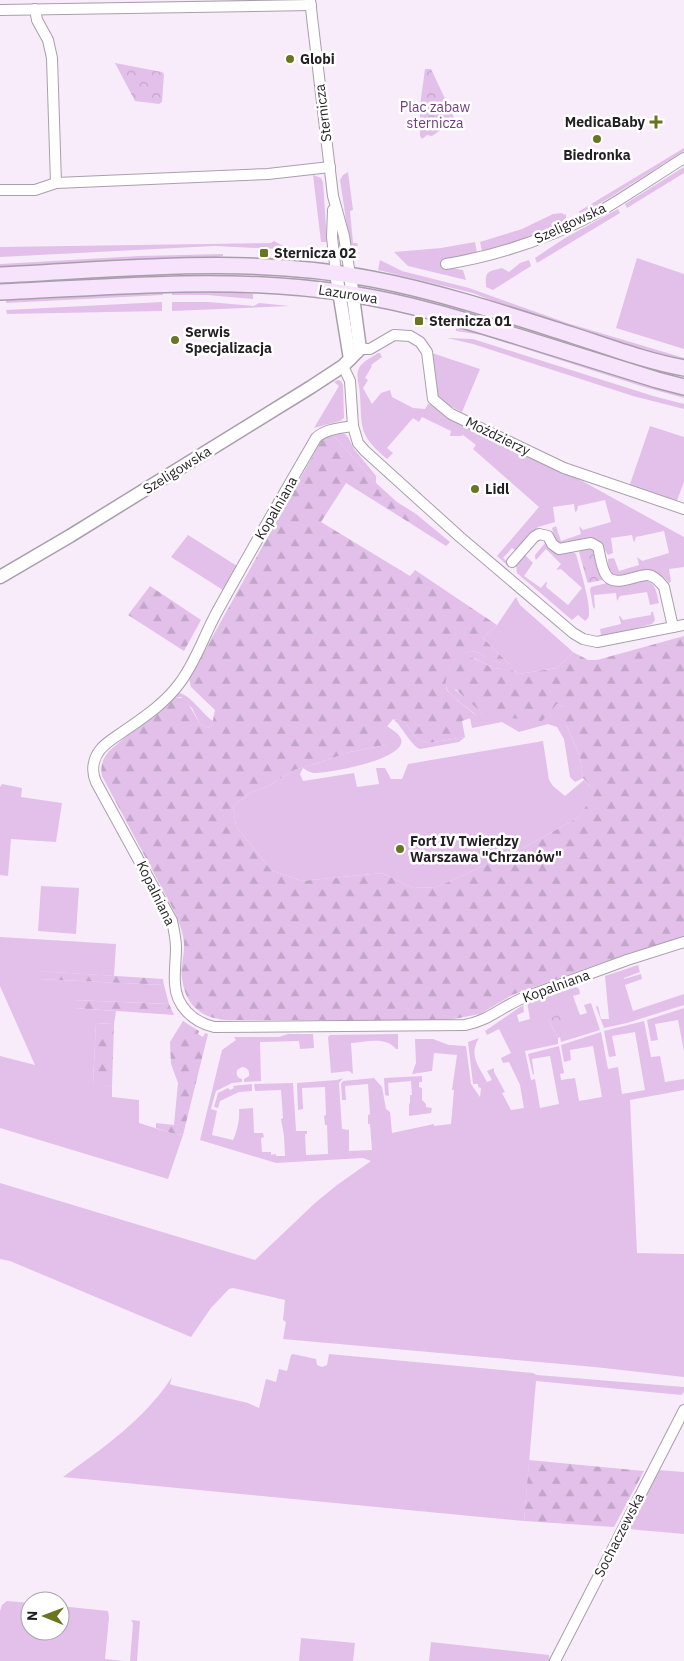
<svg xmlns="http://www.w3.org/2000/svg" width="684" height="1661" font-family="'IBM Plex Sans',sans-serif">
	<style>
		.grass { fill: #e2c0ea }
		.forest { fill: url(#forest-firs) }
		.park { fill: url(#park-crowns) }
		.lines { fill: none; stroke-linecap: round; stroke-linejoin: round }
		.minor-casing { stroke: #a99fac; stroke-width: 12 }
		.tertiary-casing { stroke: #a99fac; stroke-width: 15 }
		.secondary-casing { stroke: #a99fac; stroke-width: 18 }
		.minor { stroke: #fff; stroke-width: 10 }
		.tertiary { stroke: #fff; stroke-width: 12 }
		.secondary { stroke: #f7e3fc; stroke-width: 15 }
		.poi-dot { fill: #697520; stroke: #fff; stroke-width: 2 }
		.labels { text-anchor: middle; dominant-baseline: central; stroke-width: 5; stroke-linejoin: round; paint-order: stroke }
		.poi-label { font-size: 14px; font-weight: bold; fill: #241f25; stroke: #fff; text-anchor: start }
		.park-label { font-size: 14px; fill: #703c7d; stroke: #fff }
		.street-label { font-size: 14px; fill: #241f25; stroke: #fff }
	</style>
	<defs>
		<pattern id="forest-firs" width="22" height="20" patternUnits="userSpaceOnUse" patternTransform="scale(1.25)"><rect width="22" height="20" fill="#e2c0ea"/><path d="M5 1l3.5 6h-7zM16 11l3.5 6h-7z" fill="#c2a5c9"/></pattern>
		<pattern id="park-crowns" width="20" height="18" patternUnits="userSpaceOnUse" patternTransform="scale(1.25)"><rect width="20" height="18" fill="#e2c0ea"/><path d="M2 6a3 3 0 1 1 6 0M12 15a3 3 0 1 1 6 0" fill="none" stroke="#c2a5c9"/></pattern>
	</defs>
	<rect width="100%" height="100%" fill="#f8ecfb"/>
	<g class="grass">
		<polygon points="684,148 684,151 596,206 582,213 578,212"/>
		<polygon points="684,167 684,173 627,208 625,204"/>
		<polygon points="348,172 353,210 350,211 353,243 357,243 358,246 350,246 340,180 343,175"/>
		<polygon points="313,175 321,178 323,182 327,242 321,242"/>
		<polygon points="618,209 620,213 537,263 535,258 565,238"/>
		<path d="M562,213L564,215L566,214V219C553,234 502,245 482,251L480,242L522,229L553,214Z"/>
		<polygon points="274,241 285,247 301,250 214,246 0,257 0,247 271,243"/>
		<polygon points="475,242 477,253 445,259 446,267 463,270 466,280 408,266 394,252 441,248"/>
		<polygon points="223,254 223,256 206,259 0,269 0,264 139,256"/>
		<polygon points="637,258 684,274 684,349 616,328"/>
		<polygon points="380,260 402,271 469,288 567,323 684,358 684,362 647,353 514,310 473,293 378,270"/>
		<path d="M529,260L531,266L493,290L486,287C485,271 487,272 502,268L509,272L520,263Z"/>
		<polygon points="175,272 175,274 127,280 0,286 0,281"/>
		<polygon points="208,290 253,294 253,299 207,295 172,295 172,292"/>
		<polygon points="163,291 163,295 6,303 6,299"/>
		<polygon points="162,302 162,311 7,314 6,310"/>
		<polygon points="172,302 208,302 254,306 259,303 290,306 172,311"/>
		<polygon points="456,328 473,330 684,394 684,398 641,386 482,335 456,331"/>
		<polygon points="447,338 473,339 653,396 684,404 684,409 633,396 473,344"/>
		<path d="M378,353H380L382,357L371,365L372,366L365,378L368,380L363,388L372,404L381,393L390,390L392,397L413,408L425,409L428,404L434,405L435,408L441,410L457,421L573,476L684,537V567L669,569L671,582L669,583C666,579 662,575 657,573C640,569 607,593 608,559L614,558L619,571L639,565L637,557L642,561L669,553L664,531L636,537L634,543L632,535L611,538L613,553L608,555L601,544L560,545L555,540L552,528L556,526L561,541L581,534L579,526L583,530L611,522L605,500L578,506L577,511L575,512L574,504L553,507L555,522L538,527L517,551L512,548L503,558L510,564L508,566L497,556L539,507L473,449L476,445L463,435L461,436H450L451,431L422,417L419,422L413,418L387,448L393,453L387,459C359,435 362,430 360,395C360,387 356,378 358,371C360,362 371,358 378,353Z"/>
		<polygon points="432,353 480,369 462,412 442,402 436,395"/>
		<polygon points="338,380 341,381 343,385 344,418 340,421 314,428 339,386 334,382"/>
		<polygon points="650,426 684,437 684,482 676,503 629,487"/>
		<polygon points="340,433 345,434 348,437 354,449 376,476 376,483 335,437 321,441 325,436"/>
		<polygon points="416,514 450,542 446,546 410,523"/>
		<polygon points="188,535 237,566 223,590 171,557"/>
		<path d="M546,542C559,564 565,546 576,554C580,569 590,600 589,614C589,618 588,618 585,621L578,615L572,620L517,573L516,566L525,555L533,563L524,576L541,588L546,582H547L546,587L568,605L582,588L561,569L556,570L561,564L546,549L536,560L535,558V555Z"/>
		<path d="M643,580C656,582 656,591 659,603L650,605L647,592L620,596L617,601L616,593L594,595L595,609L593,607L590,590L591,587L607,583L622,586Z"/>
		<path d="M516,597L520,605L573,652L557,668L518,674L515,671L494,668L474,658L455,690L469,700L482,713L547,714L557,704L565,707V722L580,757L583,778L575,782L570,777L564,739L557,727L548,724L519,732L502,722L472,728L470,718L476,715C470,709 450,696 447,689C441,676 459,648 476,652C480,653 485,657 490,659C495,662 502,663 509,664L483,638L497,625Z"/>
		<polygon points="651,612 653,612 655,620 652,624 610,635 601,635 600,629 621,624 619,616 620,616 623,620 651,615"/>
		<path d="M179,693C191,695 202,714 213,721L212,725L208,728L200,724L192,708L181,697L174,698Z"/>
		<path d="M393,719L404,721L417,739L428,743L465,737L459,742L420,749C411,746 402,726 393,719Z"/>
		<path d="M387,726C392,730 399,733 401,739C408,759 327,774 313,773C309,772 306,770 303,768L300,774L303,781L354,773L357,787L379,784L376,768H385L391,779H402L408,764L543,741L549,780L553,786L565,796L584,780L596,792L579,817L525,847L437,887L413,888L382,873L301,881L271,870L236,826L233,806L251,792L267,787L294,770L318,763L350,752L386,745L385,729Z"/>
		<polygon points="2,784 22,788 21,797 62,803 56,842 11,839 8,876 0,875 0,787"/>
		<polygon points="41,886 79,888 76,934 38,931"/>
		<polygon points="0,937 116,944 114,976 39,971 39,979 164,985 169,1004 75,1000 74,1008 116,1011 114,1024 96,1023 93,1084 112,1086 112,1097 139,1100 139,1123 171,1133 183,1135 168,1179 0,1128 0,1056 35,1065 0,986"/>
		<polygon points="638,965 640,972 624,978 624,979 641,974 642,979 625,985 633,1011 684,994 684,1005 627,1023 604,1028 596,1007 598,1006 601,1019 609,1019 605,976"/>
		<path d="M575,986L579,989L580,994L573,996L580,1015L587,1013L584,1005L591,1003L600,1030L561,1042L560,1037L564,1036L548,1019L558,1038V1044L525,1051L531,1080L535,1079L540,1108L559,1104L550,1056L532,1059L534,1074L533,1075L528,1054L559,1046L564,1073L560,1074L561,1080L575,1078L579,1101L602,1097L593,1046L570,1050L571,1060L564,1062L561,1045L601,1032L608,1069L618,1067L622,1094L645,1090L635,1032L612,1036L616,1056L609,1057L604,1031L644,1021L651,1057L660,1056L665,1082L684,1079V1090L630,1100L637,1253L684,1254V1377L595,1367L283,1339L286,1322L283,1320L285,1300L233,1288L229,1289L211,1308L191,1337L10,1261L0,1259V1183L255,1260L315,1203L337,1185L371,1161L363,1158L276,1163L200,1140L222,1050L236,1040L234,1037H279L288,1034H313L314,1048L300,1049L299,1041L260,1042L261,1081L244,1082V1079L249,1076C250,1071 247,1067 242,1067L237,1070C236,1075 237,1078 242,1079V1082L232,1083L216,1091L211,1109L217,1111L212,1135L233,1140C237,1132 240,1119 239,1109L253,1108L254,1133H263L264,1137L261,1138L262,1152H271V1155L276,1154V1156H285L284,1136L281,1119L283,1118L281,1090L255,1091L254,1084L293,1083L296,1131H307V1134H305L306,1155L328,1154L327,1125H325L324,1116L326,1115L325,1087L302,1088L303,1109L298,1110L297,1083L337,1080L343,1078L339,1083L342,1129L349,1130V1151L372,1150L370,1124H368V1115L370,1114L368,1084L345,1086L346,1100H342L341,1084L343,1081L374,1078L382,1087L386,1109L390,1112L392,1133L434,1124V1126L451,1124L454,1090H452L457,1055L434,1053L432,1071L412,1074L416,1063L415,1039H433L449,1045L466,1046L471,1084L480,1097L481,1088L478,1087V1084H473L468,1042L479,1038C468,1056 479,1066 487,1082L492,1080L487,1071L494,1068V1072L505,1092L502,1093L511,1110L524,1108L520,1085L509,1062L503,1063L501,1058L511,1053L499,1029L487,1035L485,1031L523,1005L524,1012L517,1015L519,1022L530,1019L527,1002Z"/>
		<polygon points="684,1008 684,1051 678,1020 655,1024 658,1040 651,1041 647,1020"/>
		<path d="M398,1034V1049H396C386,1036 366,1042 351,1043L353,1074L349,1071L331,1073L328,1037L330,1035Z"/>
		<polygon points="422,1076 422,1082 419,1082 419,1087 422,1088 422,1100 426,1104 426,1107 432,1108 431,1113 409,1116 409,1104 410,1103 410,1095 412,1095 411,1081 388,1083 389,1096 385,1095 384,1078"/>
		<polygon points="252,1084 252,1091 239,1092 220,1101 218,1108 214,1107 218,1093 228,1088 230,1090 234,1088 233,1086"/>
		<path d="M293,1354L316,1359L317,1365L322,1367L327,1365L329,1354L533,1373L537,1375L684,1387V1392L681,1395L536,1381L524,1521L63,1477C103,1448 145,1419 172,1377L170,1384L172,1385L248,1403L259,1408L266,1379L276,1382L279,1369L287,1371L291,1355Z"/>
		<polygon points="658,1470 684,1472 684,1534 628,1529"/>
		<polygon points="7,1601 30,1603 30,1631 60,1631 60,1606 108,1611 109,1618 105,1659 124,1661 0,1661 0,1611 2,1605"/>
		<polygon points="131,1620 140,1621 137,1661 130,1661 133,1623"/>
		<polygon points="301,1638 355,1643 353,1661 299,1661"/>
		<polygon points="431,1642 549,1655 550,1661 429,1661"/>
	</g>
	<g class="forest">
		<path d="M335,437L376,483L397,502L416,514L410,523L346,483L321,522L410,576L415,570L497,625L483,638L510,665C503,663 496,662 490,660C486,658 481,653 476,652C460,648 441,676 447,690C451,696 470,710 477,716L462,721L465,737L428,743L417,739L404,721L393,719L385,729L390,741L386,745L350,752L318,763L294,770L267,787L251,792L233,806L236,826L271,870L301,881L382,873L413,888L437,887L525,847L579,817L595,792L583,778L580,757L565,722V707L557,704L542,721L500,717L482,713L452,686C451,678 454,674 458,668C469,648 481,664 495,668C503,670 512,668 518,674L557,668L573,652L588,660H597L684,636V937L626,954L512,995L480,1014L448,1020H226C200,1018 185,1004 182,978C180,966 185,954 184,943C183,931 178,920 173,909L102,776C100,765 103,758 110,750L174,698H185L200,724L208,728L212,725L215,710L191,687L189,679L321,441L327,438Z"/>
		<polygon points="150,586 201,620 184,651 128,615"/>
		<polygon points="39,971 163,979 164,985 39,979"/>
		<polygon points="74,1000 169,1004 174,1015 74,1008"/>
		<polygon points="183,1021 199,1031 198,1034 203,1037 205,1033 208,1034 183,1135 171,1133 156,1128 156,1123 174,1125 178,1083 171,1064 170,1042"/>
		<polygon points="96,1023 114,1024 112,1086 93,1085"/>
		<polygon points="529,1460 644,1471 614,1527 524,1521"/>
	</g>
	<g class="park">
		<polygon points="115,63 162,72 164,74 162,102 159,104 135,101"/>
		<polygon points="425,69 431,69 455,120 432,136 427,135 422,139 420,136 420,106"/>
		<polygon points="588,547 595,550 603,578 602,580 588,583 587,581 579,552 580,550"/>
		<polygon points="565,1012 564,1036 558,1038 548,1019"/>
	</g>
	<g class="lines">
		<defs>
			<g id="minor">
				<polyline points="310,0 333,196 344,236 350,275"/>
				<polyline points="35,9 37,20 48,40 52,58 56,183"/>
				<polyline points="0,10 311,5"/>
				<polyline points="0,190 35,190 56,183 268,174 330,167"/>
				<polyline points="333,210 332,237 336,273"/>
				<path d="M446,264C501,255 555,236 604,209C631,193 657,175 684,158"/>
				<polyline points="360,349 370,349 394,335 410,336 420,342 427,352 433,399 451,414 564,468 684,509"/>
				<path d="M343,366L350,381L353,426C341,428 325,429 316,438C283,495 250,552 218,610C204,635 196,662 179,684C164,704 144,717 124,731C116,737 106,742 100,750C93,759 91,771 96,782L172,921C174,930 176,939 176,948C176,960 174,972 175,984C176,1006 193,1022 214,1027L465,1025C488,1021 503,1006 523,998L627,960L684,942"/>
				<polyline points="353,426 358,443 365,451 460,537 573,633 583,639 597,642 684,625"/>
				<path d="M512,562L534,537L539,534L548,536L552,544L559,549L591,543L598,547C600,555 601,565 605,573C613,590 636,574 648,575C655,576 660,582 664,587L673,627"/>
				<polyline points="555,1661 684,1410"/>
			</g>
			<g id="tertiary">
				<polyline points="336,273 350,359"/>
				<polyline points="0,577 70,536 311,387 343,366 360,349 350,275"/>
			</g>
			<g id="secondary">
				<path d="M0,275C124,269 250,255 372,279C440,292 506,314 572,335C609,347 646,361 684,368"/>
				<path d="M0,292C117,287 234,275 351,294C409,303 464,320 519,337C565,351 611,366 657,380L684,387"/>
			</g>
		</defs>
		<use href="#minor" class="minor-casing"/>
		<use href="#tertiary" class="tertiary-casing"/>
		<use href="#secondary" class="secondary-casing"/>
		<use href="#minor" class="minor"/>
		<use href="#tertiary" class="tertiary"/>
		<use href="#secondary" class="secondary"/>
	</g>
	<g class="poi-dot">
		<circle cx="290" cy="59" r="5"/>
		<path d="M653.5 114.5h5v5h5v5h-5v5h-5v-5h-5v-5h5z"/>
		<circle cx="597" cy="139" r="5"/>
		<rect x="259" y="248" width="10" height="10" rx="2.5"/>
		<rect x="414" y="316" width="10" height="10" rx="2.5"/>
		<circle cx="175" cy="340" r="5"/>
		<circle cx="475" cy="489" r="5"/>
		<circle cx="400" cy="849" r="5"/>
	</g>
	<g class="labels">
		<g class="poi-label">
			<text x="300" y="59">Globi</text>
			<text x="645" y="122" text-anchor="end">MedicaBaby</text>
			<text x="597" y="155" text-anchor="middle">Biedronka</text>
			<text x="274" y="253">Sternicza 02</text>
			<text x="429" y="321">Sternicza 01</text>
			<text x="185" y="332">Serwis<tspan x="185" dy="16">Specjalizacja</tspan></text>
			<text x="485" y="489">Lidl</text>
			<text x="410" y="841">Fort IV Twierdzy<tspan x="410" dy="16">Warszawa "Chrzanów"</tspan></text>
		</g>
		<g class="park-label">
			<text x="435" y="107">Plac zabaw<tspan x="435" dy="16">sternicza</tspan></text>
		</g>
		<g class="street-label">
			<text transform="translate(323 113) rotate(-97)">Sternicza</text>
			<text transform="translate(570 223) rotate(-25)">Szeligowska</text>
			<text transform="translate(348 294) rotate(9)">Lazurowa</text>
			<text transform="translate(498 436) rotate(26)">Moździerzy</text>
			<text transform="translate(177 470) rotate(-32)">Szeligowska</text>
			<text transform="translate(276 508) rotate(-60)">Kopalniana</text>
			<text transform="translate(156 893) rotate(64)">Kopalniana</text>
			<text transform="translate(556 986) rotate(-20)">Kopalniana</text>
			<text transform="translate(619 1535) rotate(-63)">Sochaczewska</text>
		</g>
	</g>
	<g transform="translate(45 1616) rotate(271)"><circle r="24" fill="#ffffff" stroke="#a7a5a8"/>
	<path d="M0-4L9 19L0 12L-9 19Z" fill="#697520"/>
	<text y="-8" font-size="14" font-weight="bold" text-anchor="middle" fill="#241f25">N</text>
	</g>
</svg>
